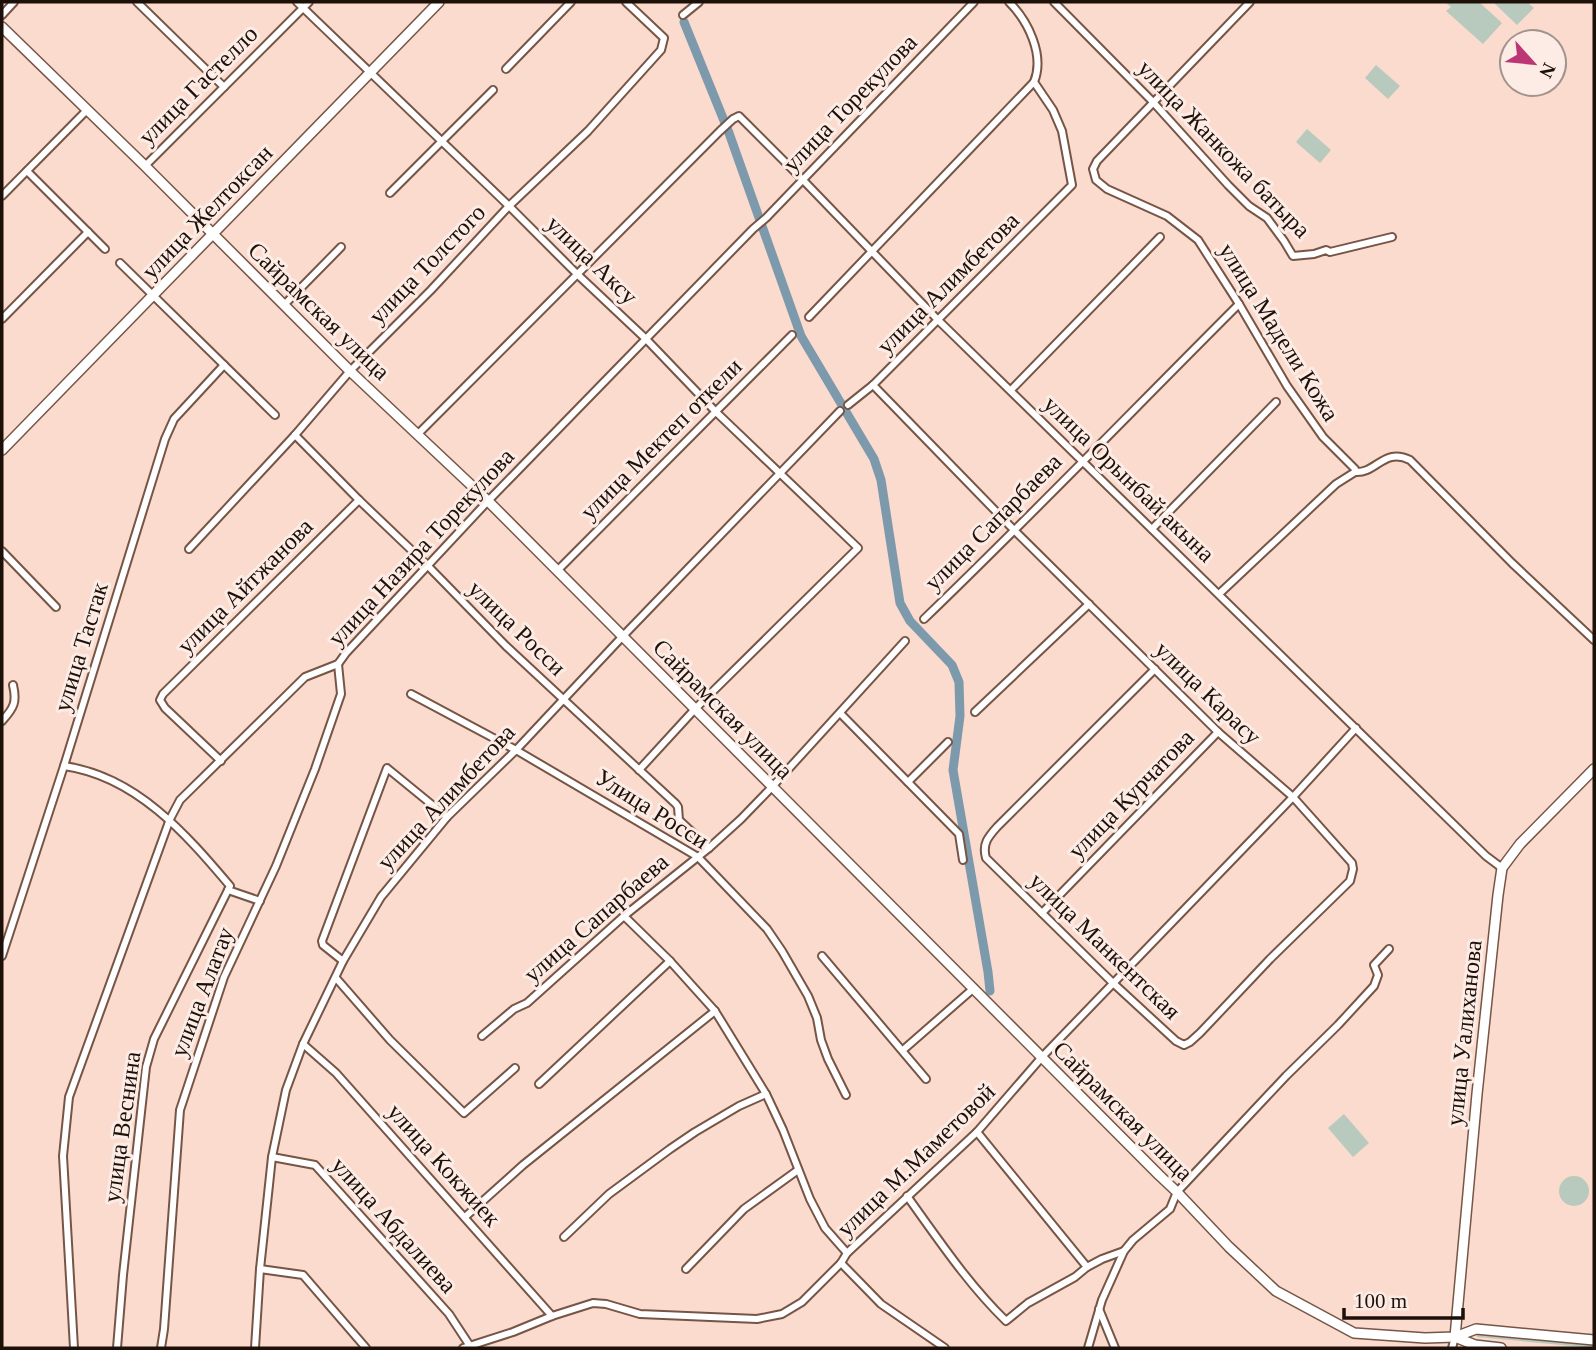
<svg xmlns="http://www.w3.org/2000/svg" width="1596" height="1350" font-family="Georgia,serif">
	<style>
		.green { fill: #b8cabd }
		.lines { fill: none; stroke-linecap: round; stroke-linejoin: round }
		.canal { stroke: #7c9aac; stroke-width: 9 }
		.street-casing { stroke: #765546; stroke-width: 10 }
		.secondary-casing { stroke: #765546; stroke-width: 12 }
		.street { stroke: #fff; stroke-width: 6 }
		.secondary { stroke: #fff; stroke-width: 9 }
		.labels { text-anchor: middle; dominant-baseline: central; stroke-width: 6; stroke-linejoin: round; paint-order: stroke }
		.street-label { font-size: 24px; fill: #1c1009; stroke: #fcece5 }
	</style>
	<rect width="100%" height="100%" fill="#fadbcd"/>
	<g class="green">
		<polygon points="1445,2 1479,2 1502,23 1483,44 1446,11 1451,7"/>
		<polygon points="1493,2 1527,2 1534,8 1517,25"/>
		<polygon points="1376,65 1400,86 1388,99 1365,78"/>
		<polygon points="1307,129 1331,150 1320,163 1296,142"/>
		<polygon points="1344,1114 1369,1143 1353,1157 1328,1128"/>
		<circle cx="1574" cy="1191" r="15"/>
		<polygon points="1477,1334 1594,1344 1594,1348 1477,1337"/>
	</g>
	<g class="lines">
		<polyline class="canal" points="684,22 729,133 801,336 874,459 881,480 900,603 910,621 952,665 959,682 960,716 953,770 988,972 990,991"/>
		<defs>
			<g id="street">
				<polyline points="137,2 224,87"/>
				<polyline points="297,2 509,206 577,274 646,339 716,412 858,548 695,709 639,770"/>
				<polyline points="1054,2 1153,102 1228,185 1249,206 1267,218 1284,241 1293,256 1314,254 1326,250 1330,252 1392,237"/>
				<polyline points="2,15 14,2"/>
				<polyline points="683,15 699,2"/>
				<polyline points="506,69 571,2"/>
				<polyline points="145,166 309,2"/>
				<polyline points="27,171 105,249"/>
				<polyline points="390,193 493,90"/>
				<polyline points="2,196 87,110"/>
				<polyline points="120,263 275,415"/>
				<polyline points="284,305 341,247"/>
				<polyline points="809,317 1034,82"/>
				<polyline points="2,319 88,232"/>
				<path d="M873,385L1015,531L1218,732L1293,797L1352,863L1353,869L1350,881L1270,959L1200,1033L1190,1042L1184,1045L1176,1041L1113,983L986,858C982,844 988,837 997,827L1155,669"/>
				<polyline points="1011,390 1160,237"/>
				<path d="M848,405L873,385L1072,185L1062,131L1053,110L1034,82C1045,55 1028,21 1009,2"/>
				<polyline points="418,434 720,131 733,119 739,116 803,180 939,321 1486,856 1502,868"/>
				<polyline points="295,435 359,500 427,565 506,646 676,804 678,807 679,820 709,848"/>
				<path d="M1355,472C1376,474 1384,447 1410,460L1512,563L1594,640"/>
				<polyline points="1152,529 1276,402"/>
				<polyline points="189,549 295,435 350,371 431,290 509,206 588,131 661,50 664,38 626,2"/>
				<polyline points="2,551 56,607"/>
				<polyline points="557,571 792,335"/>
				<polyline points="1219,594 1336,484 1355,472 1355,469 1323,437 1287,386 1239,304 1198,240 1167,216 1107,189 1096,180 1093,169 1097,161 1250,2"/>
				<path d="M924,619C1031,516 1134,409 1239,304"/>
				<polyline points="411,694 516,750 698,857 767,929 782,951 808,996 817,1018 821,1040 828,1059 846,1095"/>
				<polyline points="975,712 1089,604"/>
				<polyline points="840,713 959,834 963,860"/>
				<path d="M2,721C14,708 17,702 13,685"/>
				<polyline points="221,761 165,708 160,700 163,694 359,500"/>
				<path d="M64,766C136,776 186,834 230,886L154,1039L146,1067L123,1275L117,1348"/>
				<polyline points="908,782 948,742"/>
				<polyline points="228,890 260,901"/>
				<polyline points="1042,913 1218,732"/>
				<polyline points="624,916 670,961 715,1011 766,1094 783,1130 810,1199 825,1228 847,1253"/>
				<polyline points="2,956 64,766 165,439 174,419 224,365"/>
				<polyline points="822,956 926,1079"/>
				<polyline points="343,961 323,945 322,941 387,768 447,817"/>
				<polyline points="336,978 390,1040 464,1113 515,1068"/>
				<polyline points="482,1036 514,1009 527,1003 624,916 709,848 741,819 772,787 905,641"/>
				<polyline points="303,1044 336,1073 552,1316"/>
				<polyline points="903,1050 974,988"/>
				<polyline points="539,1084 670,961"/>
				<polyline points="977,1132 1087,1267 1102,1259 1124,1251"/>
				<polyline points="272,1157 315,1165 449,1314 470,1346"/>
				<path d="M907,1196C938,1239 968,1284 1006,1321L1028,1303L1075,1277L1087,1267"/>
				<polyline points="465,1217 523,1165 715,1011"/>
				<polyline points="564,1237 609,1194 670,1149 695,1132 739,1106 766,1094"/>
				<polyline points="841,1263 881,1304 945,1348"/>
				<polyline points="260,1269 303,1275 366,1348"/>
				<polyline points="686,1269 744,1209 798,1170"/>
				<polyline points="1099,1309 1115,1348"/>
				<polyline points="74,1348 63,1156 69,1097 170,819 180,800 305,677 338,664 346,653 488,501 753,229 766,218 974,2"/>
				<polyline points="161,1348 164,1329 180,1110 224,977 276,866 315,769 341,694 338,664"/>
				<polyline points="255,1348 260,1269 272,1157 286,1090 303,1044 343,961 381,897 447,817 516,750 623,636 840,411"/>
				<polyline points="463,1348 513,1332 552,1316 593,1303 606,1304 640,1314 757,1319 782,1314 802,1302 841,1263 847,1253 977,1132 1042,1057 1293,797 1356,728"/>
				<polyline points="1088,1348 1102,1300 1124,1251 1133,1240 1170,1209 1177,1192 1286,1076 1338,1025 1374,986 1378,975 1374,965 1389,949"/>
				<polyline points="1452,1348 1455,1337"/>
			</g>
			<g id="secondary">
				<polyline points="2,27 145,166 350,371 488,501 1159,1175 1177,1192 1229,1247 1276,1291 1354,1333 1425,1338 1455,1337 1476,1329 1594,1340"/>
				<polyline points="2,450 439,2"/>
				<polyline points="1455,1337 1477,1094 1498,895 1502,868 1520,844 1594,769"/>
				<polyline points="1455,1337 1475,1345 1501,1348"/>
			</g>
		</defs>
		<use href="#street" class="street-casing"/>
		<use href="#secondary" class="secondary-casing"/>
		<use href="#street" class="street"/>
		<use href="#secondary" class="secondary"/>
	</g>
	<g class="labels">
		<g class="street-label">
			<text transform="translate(198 85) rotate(-45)">улица Гастелло</text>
			<text transform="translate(850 103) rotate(-46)">улица Торекулова</text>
			<text transform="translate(1224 149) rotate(46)">улица Жанкожа батыра</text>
			<text transform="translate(207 212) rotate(-46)">улица Желтоксан</text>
			<text transform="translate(592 260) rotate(44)">улица Аксу</text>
			<text transform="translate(427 264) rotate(-46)">улица Толстого</text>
			<text transform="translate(948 283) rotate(-45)">улица Алимбетова</text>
			<text transform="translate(319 311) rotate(44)">Сайрамская улица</text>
			<text transform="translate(1279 332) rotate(58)">улица Мадели Кожа</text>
			<text transform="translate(661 439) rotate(-45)">улица Мектеп откели</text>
			<text transform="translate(1129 479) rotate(44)">улица Орынбай акына</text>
			<text transform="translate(993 522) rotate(-45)">улица Сапарбаева</text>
			<text transform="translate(421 547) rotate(-47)">улица Назира Торекулова</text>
			<text transform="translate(245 586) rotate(-45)">улица Айтжанова</text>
			<text transform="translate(517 628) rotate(44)">улица Росси</text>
			<text transform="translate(81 647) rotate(-73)">улица Тастак</text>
			<text transform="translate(1208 693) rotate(44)">улица Карасу</text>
			<text transform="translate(723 709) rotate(45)">Сайрамская улица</text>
			<text transform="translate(1131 794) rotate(-46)">улица Курчатова</text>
			<text transform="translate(446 797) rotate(-47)">улица Алимбетова</text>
			<text transform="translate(652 809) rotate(32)">Улица Росси</text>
			<text transform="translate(596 918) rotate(-41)">улица Сапарбаева</text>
			<text transform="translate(1105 946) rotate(44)">улица Манкентская</text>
			<text transform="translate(202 992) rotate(-69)">улица Алатау</text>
			<text transform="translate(1464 1033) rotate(-84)">улица Уалиханова</text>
			<text transform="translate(1123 1111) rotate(45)">Сайрамская улица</text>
			<text transform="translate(122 1127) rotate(-82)">улица Веснина</text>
			<text transform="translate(916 1160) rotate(-44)">улица М.Маметовой</text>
			<text transform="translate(444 1165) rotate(48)">улица Кокжиек</text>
			<text transform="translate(394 1225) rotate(48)">улица Абдалиева</text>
		</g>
	</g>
	<rect width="1596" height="1350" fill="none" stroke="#1c1009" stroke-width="7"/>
	<g transform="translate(1533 63) rotate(117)"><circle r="33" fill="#fcece5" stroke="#a2948d" stroke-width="2"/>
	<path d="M0-5L12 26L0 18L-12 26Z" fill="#bc3574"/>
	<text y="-10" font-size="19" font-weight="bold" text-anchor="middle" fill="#1c1009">N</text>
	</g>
	<path d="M1344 1308v10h119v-10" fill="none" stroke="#1c1009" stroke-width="3.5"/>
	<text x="1354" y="1308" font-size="21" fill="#1c1009" stroke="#fcece5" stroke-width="5" paint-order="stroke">100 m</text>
</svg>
